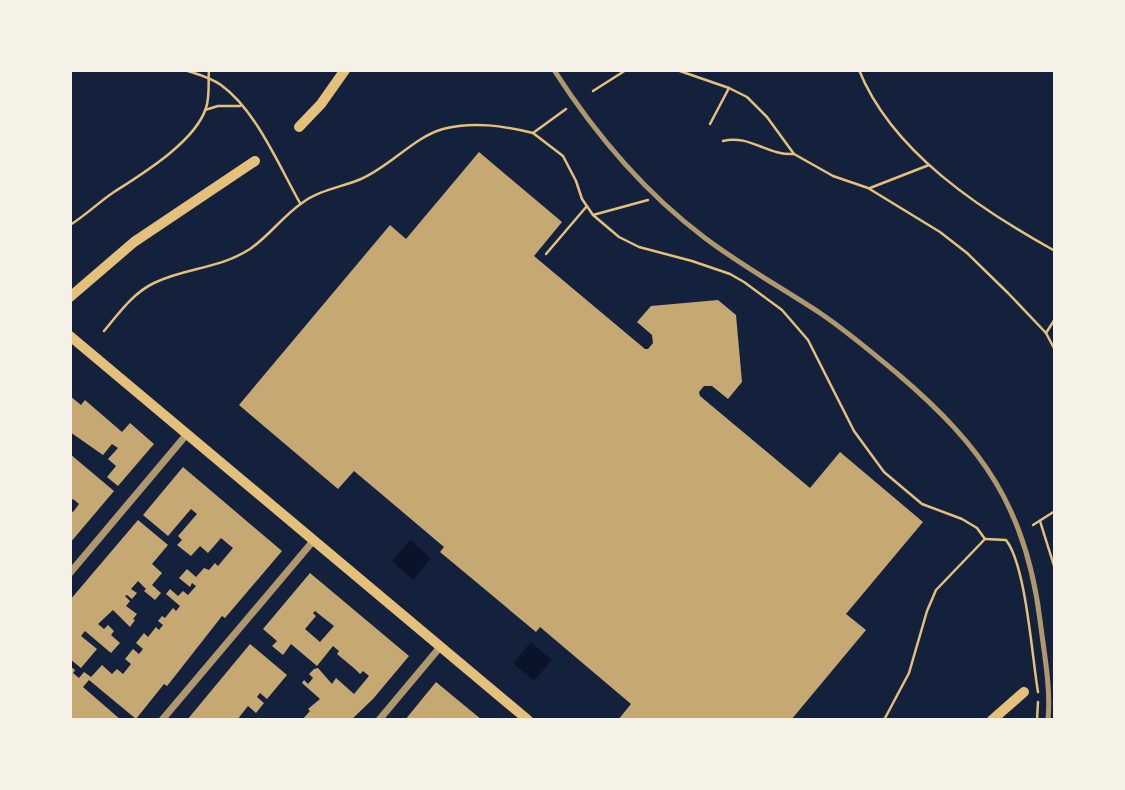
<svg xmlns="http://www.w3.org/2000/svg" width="1125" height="790" font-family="Poppins,sans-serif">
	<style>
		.water { fill: #0b132b }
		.building { fill: #c6a872; fill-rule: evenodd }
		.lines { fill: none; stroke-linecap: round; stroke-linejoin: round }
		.path { stroke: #e5c07b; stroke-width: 2.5 }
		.pedestrian { stroke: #b1986c; stroke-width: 5 }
		.minor { stroke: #b1986c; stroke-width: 7 }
		.secondary { stroke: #e5c07b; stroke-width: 10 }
	</style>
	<rect width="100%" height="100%" fill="#14213d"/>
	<g class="water">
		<polygon points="410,540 431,558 413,580 392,561"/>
		<polygon points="531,642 552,660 534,681 513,663"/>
	</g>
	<g class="building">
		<polygon points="479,152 562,222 534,256 645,349 648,349 653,343 652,335 637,322 651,306 718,300 736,315 742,382 728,399 712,386 704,386 699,392 700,396 810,488 840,452 923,522 846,614 866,630 791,720 618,720 631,704 540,627 536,632 440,552 444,547 379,492 354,471 338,489 239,405 390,225 406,239"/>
		<polygon points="70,396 81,405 85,400 122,432 130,423 154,444 118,486 107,477 116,466 108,459 118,448 112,444 103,455 70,432"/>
		<polygon points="70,454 114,491 70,543 70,510 73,512 79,504 73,499 70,502"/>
		<polygon points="183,467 282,551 225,618 222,616 175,676 167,686 164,684 136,719 89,680 83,687 121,720 74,720 70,716 70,666 75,670 73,673 79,678 84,672 91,677 102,665 112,674 117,669 123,674 131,664 125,659 133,649 139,654 143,649 136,643 144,633 148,637 156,627 159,630 163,625 158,621 162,616 165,618 173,608 176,611 180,606 166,594 170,589 178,596 183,591 188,595 196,586 192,583 190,587 179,578 187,569 196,577 204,568 209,570 215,563 218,566 233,548 221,538 208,553 200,546 191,556 177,545 182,540 178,536 197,514 191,509 168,536 143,515"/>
		<polygon points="138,520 168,545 152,564 162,573 152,585 161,593 155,600 144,591 146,589 138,581 131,589 137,593 132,599 127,595 125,596 130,601 126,606 137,614 133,619 135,620 130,627 113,610 98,624 104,629 108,625 114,631 111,635 120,643 111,653 85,631 81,636 97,649 81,668 70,659 70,600"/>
		<path d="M310,573L409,656L373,699L351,720H302L310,711L308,709L320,699L302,683L304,680L308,684L313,678L309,674L314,669L318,668L332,684L336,678L354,694L369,676L363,671L360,674L355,669L337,654L339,651L333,646L317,666L291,644L283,655L272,646L277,641L263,629ZM315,611L334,626L320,642L305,629L316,616L313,613Z"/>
		<polygon points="250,644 287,675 267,699 260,693 257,697 264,703 256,713 248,706 237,720 187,720"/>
		<polygon points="436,682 482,720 405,720"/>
	</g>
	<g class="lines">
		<g class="path">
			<path d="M185,70C197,74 210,77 221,85C256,110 279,166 300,203"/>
			<polyline points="677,70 729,88 747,97 767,117 794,154 833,176 868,188 940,232 967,253 1008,293 1046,333 1055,350"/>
			<path d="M859,70C892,152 981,210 1055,251"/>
			<polyline points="593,91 626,70"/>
			<polyline points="205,110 218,106 240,106"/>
			<polyline points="710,124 729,88"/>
			<polyline points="533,133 563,156 576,181 582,199 593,215 619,237 639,247 692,261 730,274 744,282 782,310 808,340 854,431 884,472 922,504 962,519 977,528 985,539 936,590 927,611 909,673 884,720"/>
			<path d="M723,141C749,134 768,156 794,154"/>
			<polyline points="870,188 929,165"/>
			<polyline points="593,215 648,200"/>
			<path d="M70,225C86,215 99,202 114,192C142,174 195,142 206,108C210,97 208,82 209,70"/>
			<polyline points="546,254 587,206"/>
			<path d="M104,331C119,313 133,293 154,283C186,267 217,270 250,249C269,236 283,216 302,203C319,190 342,187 361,179C391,166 414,137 443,129C473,121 504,126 533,133L566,109"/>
			<polyline points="1046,333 1055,319"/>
			<polyline points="1040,521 1055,569"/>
			<polyline points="1033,525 1055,511"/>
			<path d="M985,539L1006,540C1026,565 1032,657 1038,692"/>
			<polyline points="1037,720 1038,702"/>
		</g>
		<path class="pedestrian" d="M554,70C595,134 644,192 705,238C742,266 782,288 820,313C848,332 874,354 899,375C983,447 1026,508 1040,620C1044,653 1051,687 1048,720"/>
		<g class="minor">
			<polyline points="70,573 187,434"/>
			<polyline points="162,720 314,540"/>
			<polyline points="379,720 441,646"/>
		</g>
		<g class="secondary">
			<polyline points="299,127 321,104 345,70"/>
			<polyline points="70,297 134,242 255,161"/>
			<polyline points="70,336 528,720"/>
			<polyline points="992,720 1024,692"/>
		</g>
	</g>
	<rect width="1125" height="790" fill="none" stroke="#f6f1e7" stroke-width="144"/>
</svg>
